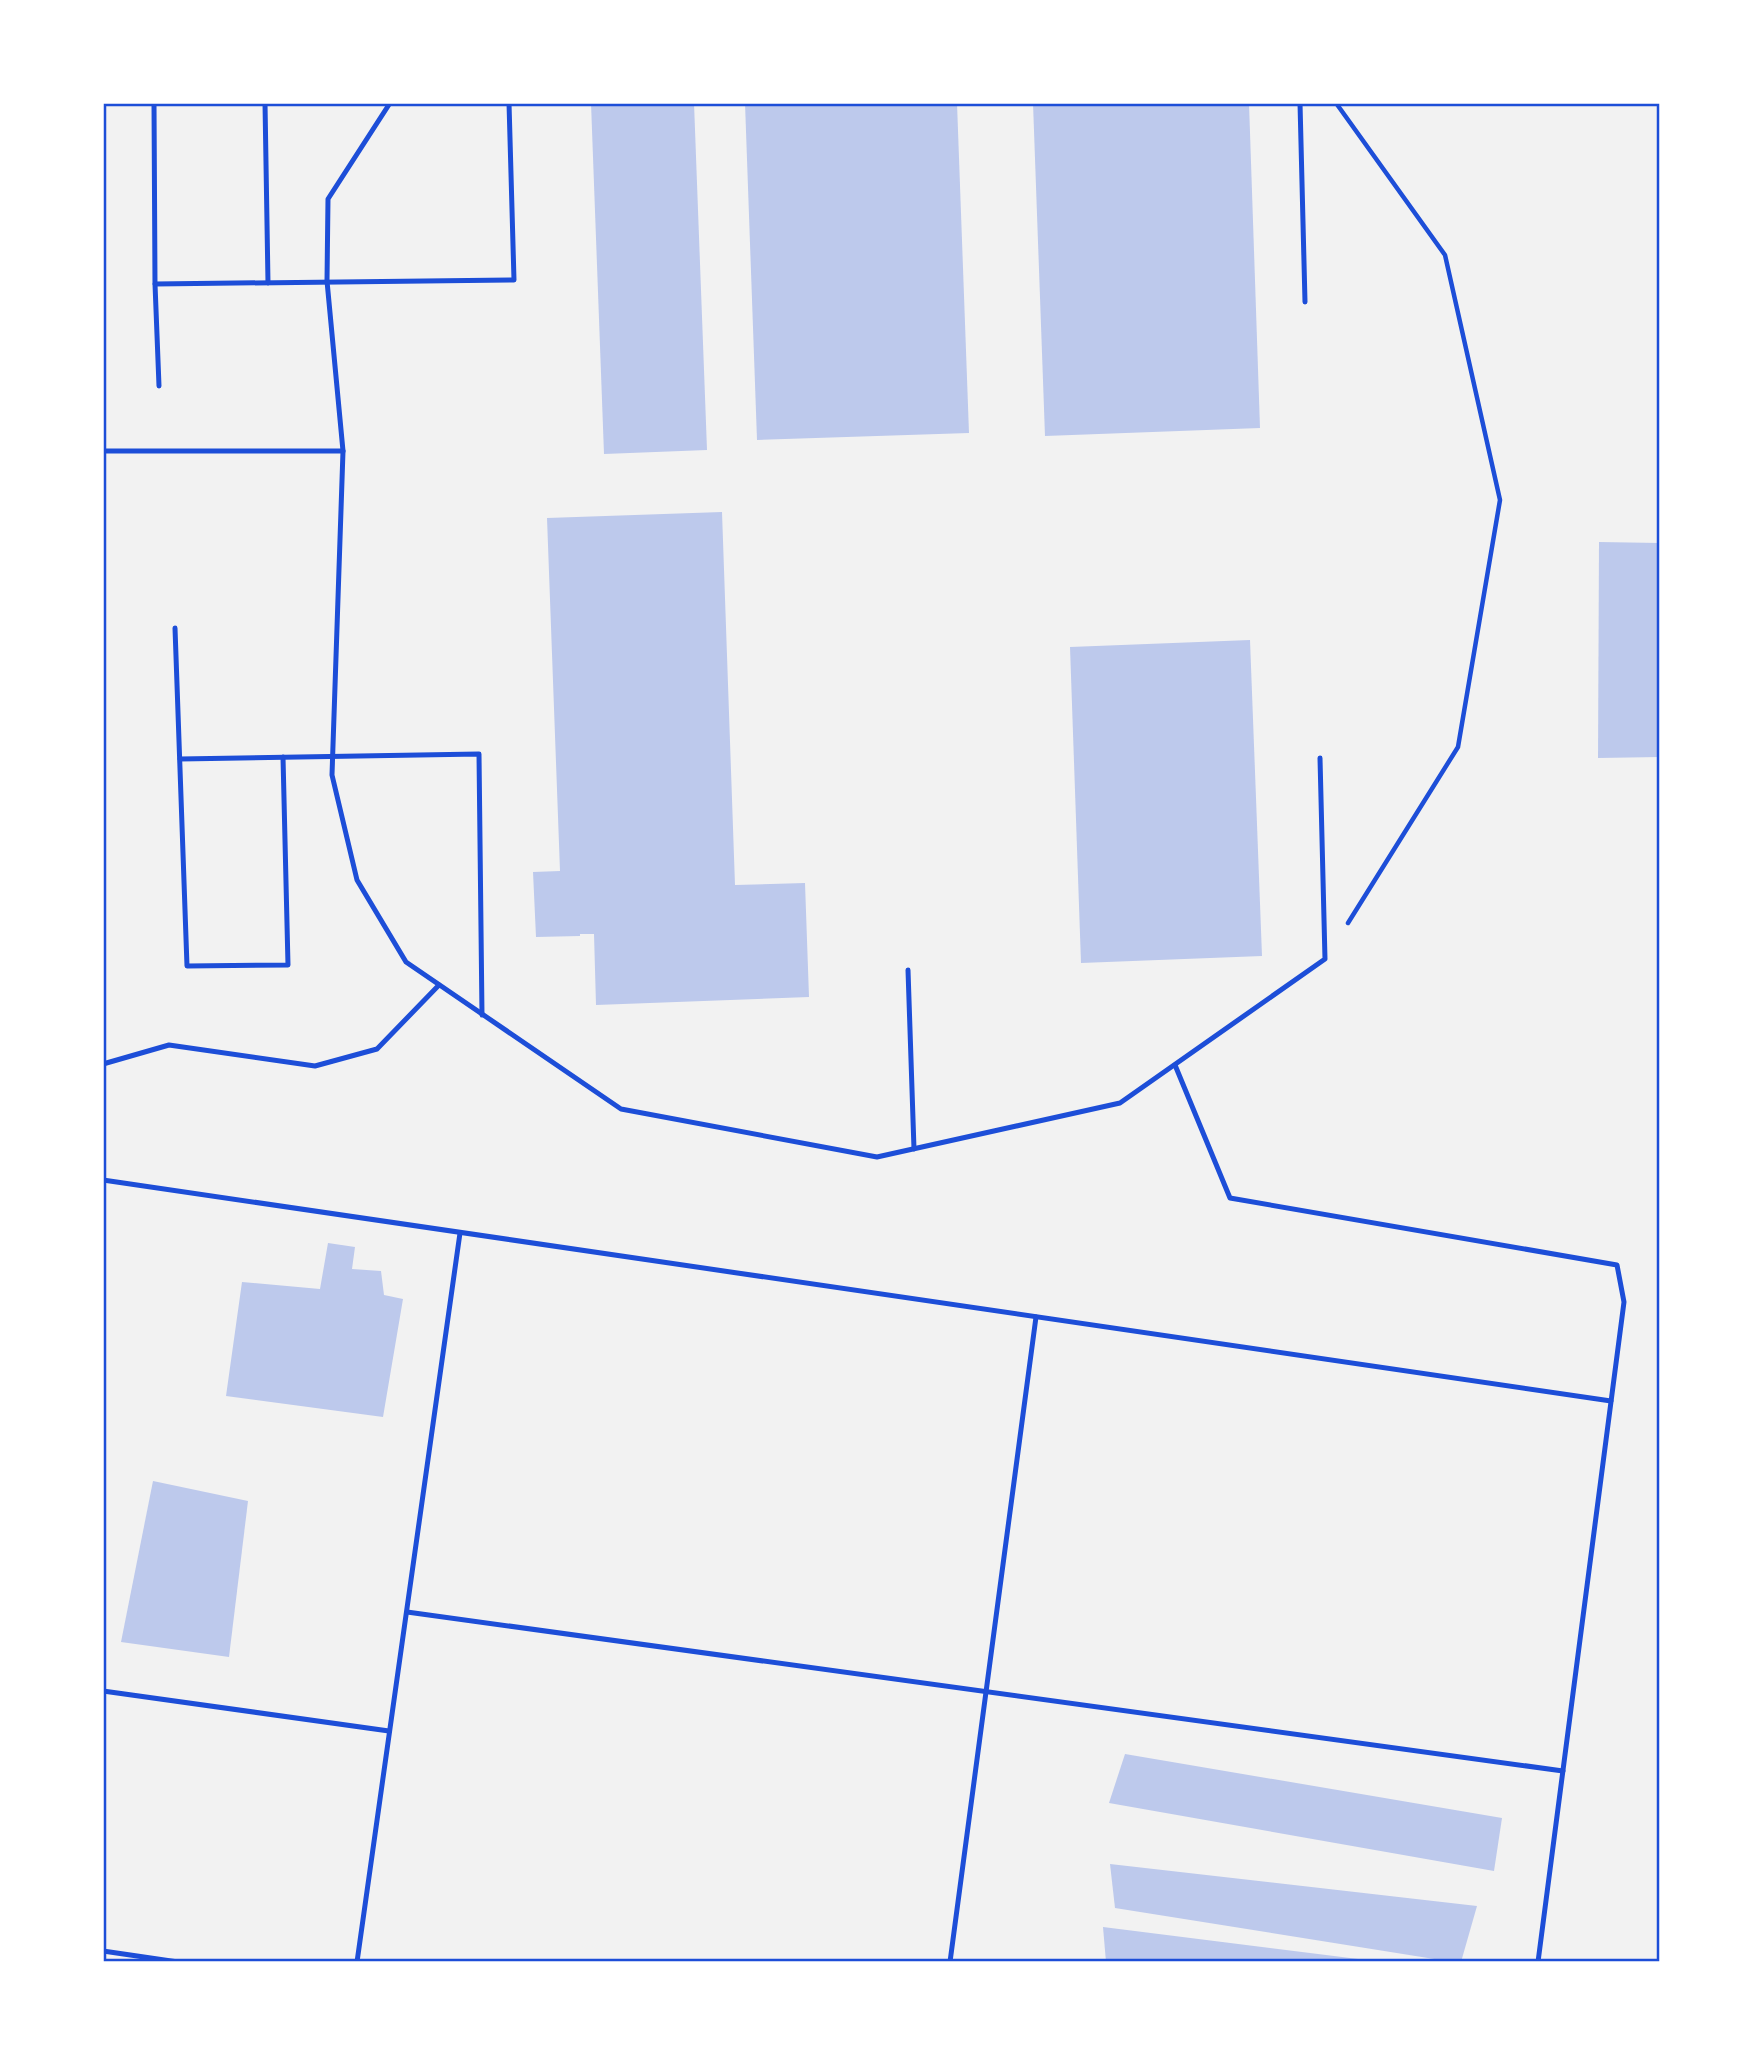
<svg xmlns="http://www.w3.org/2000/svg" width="1763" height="2065" font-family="'PT Sans Narrow',sans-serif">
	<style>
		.building { fill: #bdc9ec }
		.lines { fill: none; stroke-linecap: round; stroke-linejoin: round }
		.path { stroke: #1d4ed8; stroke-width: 4.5 }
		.service { stroke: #1d4ed8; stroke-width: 5 }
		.neatline { fill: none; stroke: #1d4ed8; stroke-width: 2.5 }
	</style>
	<rect width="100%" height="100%" fill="#f2f2f2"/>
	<g class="building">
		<polygon points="591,103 694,103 707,450 604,454"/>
		<polygon points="745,103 957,103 969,433 757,440"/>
		<polygon points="1033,103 1249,103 1260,428 1045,436"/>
		<polygon points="722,512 735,885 805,883 809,997 596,1005 594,934 580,934 580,936 536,937 533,872 560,871 547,518"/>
		<polygon points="1599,542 1660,543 1660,757 1598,758"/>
		<polygon points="1250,640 1262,956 1081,963 1070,647"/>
		<polygon points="328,1243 355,1247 352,1269 381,1271 384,1295 403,1299 383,1417 226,1396 242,1282 320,1289"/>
		<polygon points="153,1481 248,1501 229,1657 121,1642"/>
		<polygon points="1125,1754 1502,1818 1494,1871 1109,1803"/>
		<polygon points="1110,1864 1477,1906 1461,1962 1453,1962 1115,1908"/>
		<polygon points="1103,1927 1366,1960 1366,1962 1106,1962"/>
	</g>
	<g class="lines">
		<polyline class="path" points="1336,103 1445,255 1500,500 1458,747 1348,923"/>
		<g class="service">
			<polyline points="154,103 155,284 159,386"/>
			<polyline points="265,103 268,283"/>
			<polyline points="390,103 328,199 327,281 343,451 332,775 357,880 406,962 621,1109 877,1157 1120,1103 1325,959 1320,758"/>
			<polyline points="1300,103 1305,302"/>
			<polyline points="155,284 514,280 509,103"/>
			<polyline points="103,451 343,451"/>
			<polyline points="175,628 187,966 288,965 283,757"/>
			<polyline points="180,759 479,754 482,1015"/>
			<polyline points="908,970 914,1149"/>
			<polyline points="103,1064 169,1045 315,1066 377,1049 439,985"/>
			<polyline points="1175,1065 1230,1198 1617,1265 1624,1302 1538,1962"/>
			<polyline points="103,1180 1611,1401"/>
			<polyline points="407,1612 1563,1771"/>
			<polyline points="103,1691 389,1731"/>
			<polyline points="103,1951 178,1962"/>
			<polyline points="357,1962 460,1233"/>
			<polyline points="950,1962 1036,1317"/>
		</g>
	</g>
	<rect width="1763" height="2065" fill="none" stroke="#ffffff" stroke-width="210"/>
	<rect x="105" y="105" width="1553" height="1855" class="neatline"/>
</svg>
